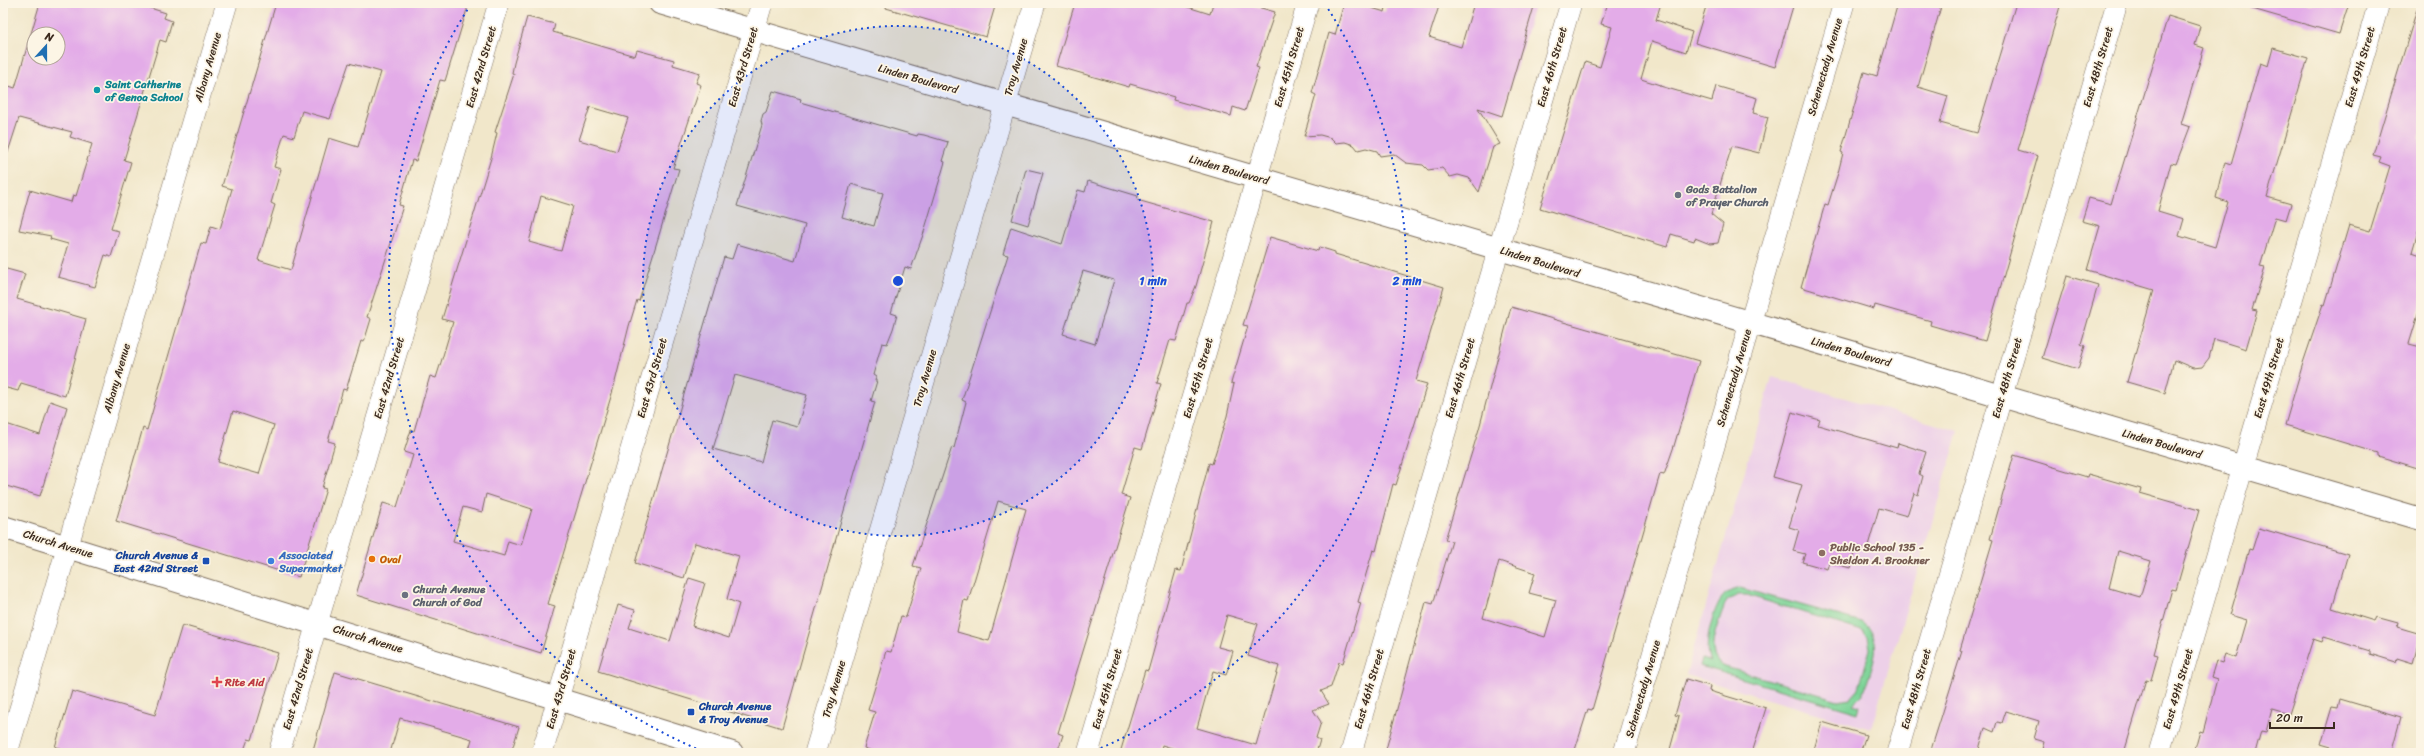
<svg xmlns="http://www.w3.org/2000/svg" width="2424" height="756" font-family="Sriracha,sans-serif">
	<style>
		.built { fill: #edd0e8 }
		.green { fill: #7dd397; stroke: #5c7e5a; fill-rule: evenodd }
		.building { fill: #e3ace8; fill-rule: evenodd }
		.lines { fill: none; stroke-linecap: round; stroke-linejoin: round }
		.minor-casing { stroke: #7b6c5a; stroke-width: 22 }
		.major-casing { stroke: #7b6c5a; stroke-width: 24 }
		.highway-casing { stroke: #7b6c5a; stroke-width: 24 }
		.minor { stroke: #fff; stroke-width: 21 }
		.major { stroke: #fff; stroke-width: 22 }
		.highway { stroke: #fff; stroke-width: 22 }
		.ring { fill: none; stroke: #1d4ed8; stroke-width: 2; stroke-dasharray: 2 4 }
		.culture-dot { fill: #0f9aa8; stroke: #fcf5e5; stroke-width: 1.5 }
		.worship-dot { fill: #6b7280; stroke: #fcf5e5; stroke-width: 1.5 }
		.education-dot { fill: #8d6e63; stroke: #fcf5e5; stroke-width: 1.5 }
		.food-dot { fill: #e8710a; stroke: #fcf5e5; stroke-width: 1.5 }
		.transit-dot { fill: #1a4fb4; stroke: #fcf5e5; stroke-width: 1.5 }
		.shop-dot { fill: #3f7fe0; stroke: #fcf5e5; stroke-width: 1.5 }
		.health-dot { fill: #e0444e; stroke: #fcf5e5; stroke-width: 1.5 }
		.labels { text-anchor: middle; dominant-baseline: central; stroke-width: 3.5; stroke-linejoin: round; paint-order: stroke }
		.street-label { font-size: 11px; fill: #3b2a1e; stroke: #fcf5e5 }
		.culture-label { font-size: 11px; font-weight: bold; fill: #0d838f; stroke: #fcf5e5; text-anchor: start }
		.worship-label { font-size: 11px; font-weight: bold; fill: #5b616d; stroke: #fcf5e5; text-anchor: start }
		.education-label { font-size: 11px; font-weight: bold; fill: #785e54; stroke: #fcf5e5; text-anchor: start }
		.transit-label { font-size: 11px; font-weight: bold; fill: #164399; stroke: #fcf5e5; text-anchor: end }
		.shop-label { font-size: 11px; font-weight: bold; fill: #366cbe; stroke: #fcf5e5; text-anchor: start }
		.food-label { font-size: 11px; font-weight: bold; fill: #c56008; stroke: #fcf5e5; text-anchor: start }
		.health-label { font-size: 11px; font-weight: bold; fill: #be3a42; stroke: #fcf5e5; text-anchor: start }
		.centre { fill: #1d4ed8; stroke: #fcf5e5; stroke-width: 2 }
		.ring-label { font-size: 12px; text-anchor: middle; font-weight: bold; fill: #1d4ed8; stroke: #fcf5e5; stroke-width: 3.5; stroke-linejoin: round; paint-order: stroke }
	</style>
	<rect width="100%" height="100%" fill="#fcf5e5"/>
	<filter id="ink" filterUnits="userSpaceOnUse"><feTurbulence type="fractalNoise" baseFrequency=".025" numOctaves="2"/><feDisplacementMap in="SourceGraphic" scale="8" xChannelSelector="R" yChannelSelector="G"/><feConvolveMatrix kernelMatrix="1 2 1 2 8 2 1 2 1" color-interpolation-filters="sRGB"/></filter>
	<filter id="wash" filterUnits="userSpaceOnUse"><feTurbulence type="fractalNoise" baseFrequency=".012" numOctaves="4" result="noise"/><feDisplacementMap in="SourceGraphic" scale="16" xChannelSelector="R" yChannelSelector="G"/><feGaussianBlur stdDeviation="0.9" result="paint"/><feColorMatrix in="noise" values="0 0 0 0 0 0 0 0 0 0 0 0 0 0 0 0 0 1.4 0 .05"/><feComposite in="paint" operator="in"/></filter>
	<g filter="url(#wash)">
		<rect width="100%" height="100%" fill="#f1e7ca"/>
		<polygon class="built" points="1772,377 1959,431 1871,729 1686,675"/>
		<path class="green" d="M1740,588L1862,622C1886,639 1872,666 1865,689L1862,695L1853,704L1860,706L1858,713L1700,666L1702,659L1710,662C1702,649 1713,610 1721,599C1726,592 1732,590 1740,588ZM1738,595H1747L1862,631L1868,637L1870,649L1859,688L1850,698L1838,700L1722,666C1703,652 1719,624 1724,606L1728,600Z"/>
		<g id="blocks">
			<g class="building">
				<path d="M40,3H134L166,13L164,18L172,21L166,42L160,40L124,160L131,162L111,229L119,231L111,257L105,255L95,287L58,277L68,244L50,239L51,236L19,230L30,190L71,202L73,195L76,196L92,144L70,137L72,132L19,118L7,155H3V84L15,88ZM34,34H58V58H34Z"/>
				<path d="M276,3H469L445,81L440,80L416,161L412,160L399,205L403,206L367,317L371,319L364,342L361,341L346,390L343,389L328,441L335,443L322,488L326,489L299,577L116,521L143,428L147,430L201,243L206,244L211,226L220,229L232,189L222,186ZM349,63L381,72L358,147L329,138L291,270L258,260L275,205L271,203L281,169L274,167L284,134L294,137L302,111L330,119ZM233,411L274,425L259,474L218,462Z"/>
				<polygon points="887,3 996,3 986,37 886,8"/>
				<polygon points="1075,3 1175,3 1210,14 1213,3 1244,3 1275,12 1256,67 1259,68 1245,111 1233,107 1231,116 1173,100 1174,97 1130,84 1129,87 1056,66"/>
				<polygon points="1344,3 1355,3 1385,12 1387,3 1440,3 1429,37 1461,47 1474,3 1535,3 1502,116 1478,108 1500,144 1493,147 1479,192 1469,178 1458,175 1450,177 1442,168 1428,170 1423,165 1406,163 1394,154 1380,156 1377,151 1366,148 1358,150 1354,145 1345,142 1336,143 1331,138 1320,135 1304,136 1316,95 1312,93 1329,33 1335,35"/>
				<polygon points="1608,3 1661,3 1656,20 1692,32 1686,52 1652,41 1641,79 1660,85 1660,86 1712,101 1716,86 1757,98 1753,113 1768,117 1759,153 1732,146 1711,214 1723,224 1718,243 1710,244 1695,238 1694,241 1671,234 1667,247 1540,208 1585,62 1600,67 1612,27 1601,24"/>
				<polygon points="1707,3 1794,3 1775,67 1695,43"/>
				<polygon points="1898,3 1942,3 1918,87 1948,96 1940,123 1977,133 2016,3 2061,3 2018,150 2038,156 1985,341 1930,325 1931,321 1875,305 1874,309 1801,287 1825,204 1828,205 1838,173 1843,153 1841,152 1864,72 1877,76"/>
				<polygon points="2250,3 2349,3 2339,34 2249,8"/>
				<polygon points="2417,9 2421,10 2421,221 2412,252 2421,255 2421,305 2409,344 2421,347 2421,469 2378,456 2378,453 2285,425 2303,363 2323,304 2325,305 2349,225 2370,231 2390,166 2379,162 2381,157 2373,155"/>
				<polygon points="2168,16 2200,26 2195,45 2204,48 2181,124 2190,127 2176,164 2171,163 2158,211 2184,219 2179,236 2215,247 2228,202 2216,198 2220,180 2225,162 2231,164 2260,63 2268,66 2273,48 2308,58 2267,197 2291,204 2286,220 2275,217 2260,267 2265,268 2252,310 2257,311 2246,349 2214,339 2209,358 2202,367 2193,368 2174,360 2165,393 2127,382 2154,290 2087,270 2100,226 2082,221 2089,198 2111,204"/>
				<path d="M527,17L555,24L553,32L635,56L637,50L674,60L673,65L700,73L696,83L701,85L673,168L679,169L639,301L637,300L629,326L613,390L548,604L555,606L541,653L356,595L383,503L397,507L413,455L404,452L411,430L414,431L430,376L436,378L442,359L453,322L442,319L491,158L497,133L495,132L514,74L512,73L514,63ZM590,107L628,118L617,151L579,140ZM541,196L573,206L561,251L529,242ZM486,494L532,509L521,545L508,541L504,556L453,541L463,507L482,512Z"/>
				<path d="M773,91L801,99L800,102L917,136L918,134L924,135L948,142L942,161L945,162L924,232L911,269L905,267L891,313L897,315L893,329L887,344L882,343L873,375L876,377L875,381H877L871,401L875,402L782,728L598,671L618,605L635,610L629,628L670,641L689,578L705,583L692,626L729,638L739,604L727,599L739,556L695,543L684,578L635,563L724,257L732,259L737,244L795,261L805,225L737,206L762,125L761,121L763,114L766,112ZM851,184L883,193L874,226L842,217ZM735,375L807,395L797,427L772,420L761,462L713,449Z"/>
				<polygon points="1026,169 1043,173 1028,225 1012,220"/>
				<path d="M1088,181L1138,196L1137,200L1214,222L1196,286L1189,303H1187L1176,341L1170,340L1157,383L1161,384L1142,449L1135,447L1121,495L1130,498L1058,733L1063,735L1057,753H878L864,748L875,712L868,710L886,651L891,652L901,616L906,617L921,568L913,566L952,447L954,448L966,402L962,400L1008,255L1003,254L1011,227L1062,244L1078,190L1085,192ZM1083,271L1114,280L1095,344L1063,334ZM998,501L1026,509L989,641L957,632L964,600L968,601Z"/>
				<path d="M1270,237L1318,251L1319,247L1335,252V254L1444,287L1416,381L1427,384L1396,485L1393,484L1376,551L1373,550L1358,602L1361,603L1343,663L1339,662L1331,687L1321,691L1329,704L1313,710L1321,722L1316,738L1320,740L1316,753H1188L1162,745L1160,753H1120L1145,670L1148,671L1176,570L1181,571L1209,463L1212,464L1227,416L1234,384L1231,383L1248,326L1243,325ZM1227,615L1258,624L1248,656L1279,666L1256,745L1197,728L1213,671L1226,675L1233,651L1218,647Z"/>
				<polygon points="3,268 25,274 17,299 86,319 65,396 21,383 18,391 3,387"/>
				<polygon points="2067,276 2098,285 2081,344 2085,346 2078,369 2042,358"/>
				<path d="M1511,307L1699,361L1674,446L1664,475L1660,474L1592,710L1588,709L1574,753H1385L1426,602L1433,604L1452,541L1445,540L1479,429ZM1499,561L1535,573L1529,593L1556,600L1545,637L1483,618Z"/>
				<polygon points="50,401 67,407 40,496 3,485 3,423 40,435"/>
				<polygon points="1792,412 1820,420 1818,425 1897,448 1898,443 1926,452 1919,474 1923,476 1918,495 1914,493 1907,516 1879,508 1867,549 1856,546 1850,568 1829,562 1827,569 1802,562 1805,554 1793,551 1799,530 1789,527 1802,485 1773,477"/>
				<path d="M2014,455L2087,477L2088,474L2141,489L2140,493L2199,510L2176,590L2172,589L2154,654L2158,655L2151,680L2146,679L2124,753H2041L2044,742L2034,739L2039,721L2006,711L2002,723L1997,722L1994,732L1985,728L1978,753H1930L1962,651L1960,650L1993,540L1990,539ZM2118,551L2151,561L2140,597L2109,588Z"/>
				<polygon points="2259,528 2348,554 2332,608 2374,621 2376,617 2398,623 2397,627 2421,634 2413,663 2397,658 2396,662 2370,654 2370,651 2324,637 2322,642 2313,639 2289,714 2272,709 2266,732 2261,731 2255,753 2194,753 2200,731 2203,732 2217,679 2211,677 2216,661 2222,663 2225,654 2236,658 2247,620 2230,615 2249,549 2252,550"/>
				<polygon points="182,625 278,653 252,740 248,739 243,753 58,753 60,748 55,747 72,691 155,715"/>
				<polygon points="335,672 519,727 511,753 468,753 472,739 400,718 390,753 325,753 313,750"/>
				<polygon points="1686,679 1710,686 1709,691 1766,708 1752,753 1669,753 1679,716 1675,715"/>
				<polygon points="2340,699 2401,717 2391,753 2329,753 2331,747 2321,744 2332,707 2338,708"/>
				<polygon points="1822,722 1866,735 1860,753 1813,753"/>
			</g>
		</g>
	</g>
	<g filter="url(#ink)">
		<use href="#blocks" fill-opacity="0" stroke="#7b6c5a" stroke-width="1"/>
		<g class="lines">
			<defs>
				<g id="minor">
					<polyline points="7,753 227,3"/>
					<polyline points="279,753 499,3"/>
					<polyline points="542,753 762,3"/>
					<polyline points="815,753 1035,3"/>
					<polyline points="1088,753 1308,3"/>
					<polyline points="1351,753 1571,3"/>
					<polyline points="1624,753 1844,3"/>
					<polyline points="1897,753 2117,3"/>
					<polyline points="2159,753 2379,3"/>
				</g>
				<polyline id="major" points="3,527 732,753"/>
				<polyline id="highway" points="660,3 2421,519"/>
			</defs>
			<use href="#minor" class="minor-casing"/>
			<use href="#major" class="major-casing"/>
			<use href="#highway" class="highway-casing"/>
			<use href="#minor" class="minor"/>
			<use href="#major" class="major"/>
			<use href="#highway" class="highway"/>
		</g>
	</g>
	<circle cx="898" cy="281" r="255" fill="#1d4ed8" fill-opacity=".12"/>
	<g class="ring">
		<circle cx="898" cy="281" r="255"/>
		<path d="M707 753A509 509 0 0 1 471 4M1325 4A509 509 0 0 1 1089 753"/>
	</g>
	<circle class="culture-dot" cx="97" cy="90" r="4"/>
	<g class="worship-dot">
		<circle cx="1678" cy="195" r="4"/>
		<circle cx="405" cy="595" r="4"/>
	</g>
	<circle class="education-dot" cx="1822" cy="553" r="4"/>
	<circle class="food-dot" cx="372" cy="559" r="4"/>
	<g class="transit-dot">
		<rect x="202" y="557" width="8" height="8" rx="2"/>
		<rect x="687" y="708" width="8" height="8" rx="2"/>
	</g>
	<circle class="shop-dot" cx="271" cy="561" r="4"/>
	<path class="health-dot" d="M215 676h4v4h4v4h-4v4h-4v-4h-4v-4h4z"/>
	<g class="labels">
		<g class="street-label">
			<text transform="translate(208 67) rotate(-74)">Albany Avenue</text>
			<text transform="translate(481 67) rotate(-74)">East 42nd Street</text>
			<text transform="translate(743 67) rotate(-74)">East 43rd Street</text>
			<text transform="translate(1016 67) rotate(-74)">Troy Avenue</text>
			<text transform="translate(1289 67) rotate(-74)">East 45th Street</text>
			<text transform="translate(1552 67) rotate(-74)">East 46th Street</text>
			<text transform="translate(1825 67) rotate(-74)">Schenectady Avenue</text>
			<text transform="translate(2098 67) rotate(-74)">East 48th Street</text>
			<text transform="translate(2360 67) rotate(-74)">East 49th Street</text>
			<text transform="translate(918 79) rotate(16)">Linden Boulevard</text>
			<text transform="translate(1229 170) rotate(16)">Linden Boulevard</text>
			<text transform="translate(1540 262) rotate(17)">Linden Boulevard</text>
			<text transform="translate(1851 352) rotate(16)">Linden Boulevard</text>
			<text transform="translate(117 378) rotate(-74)">Albany Avenue</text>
			<text transform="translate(389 378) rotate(-74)">East 42nd Street</text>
			<text transform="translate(652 378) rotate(-74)">East 43rd Street</text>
			<text transform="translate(925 378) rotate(-74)">Troy Avenue</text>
			<text transform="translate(1198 378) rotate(-74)">East 45th Street</text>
			<text transform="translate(1460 378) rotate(-74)">East 46th Street</text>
			<text transform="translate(1734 378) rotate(-74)">Schenectady Avenue</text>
			<text transform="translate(2007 378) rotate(-74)">East 48th Street</text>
			<text transform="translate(2269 378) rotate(-74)">East 49th Street</text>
			<text transform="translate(2162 444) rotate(16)">Linden Boulevard</text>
			<text transform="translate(58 544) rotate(17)">Church Avenue</text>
			<text transform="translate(368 639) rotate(17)">Church Avenue</text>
			<text transform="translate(298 689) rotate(-74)">East 42nd Street</text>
			<text transform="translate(561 689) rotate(-74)">East 43rd Street</text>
			<text transform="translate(834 689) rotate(-74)">Troy Avenue</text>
			<text transform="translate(1107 689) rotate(-74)">East 45th Street</text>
			<text transform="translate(1369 689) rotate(-74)">East 46th Street</text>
			<text transform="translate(1643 689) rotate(-74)">Schenectady Avenue</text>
			<text transform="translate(1916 689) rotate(-74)">East 48th Street</text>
			<text transform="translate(2178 689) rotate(-74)">East 49th Street</text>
		</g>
		<g class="culture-label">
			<text x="105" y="84">Saint Catherine<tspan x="105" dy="13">of Genoa School</tspan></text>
		</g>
		<g class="worship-label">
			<text x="1686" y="189">Gods Battalion<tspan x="1686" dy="13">of Prayer Church</tspan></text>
			<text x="413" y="589">Church Avenue<tspan x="413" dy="13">Church of God</tspan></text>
		</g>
		<g class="education-label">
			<text x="1830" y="547">Public School 135 -<tspan x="1830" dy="13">Sheldon A. Brookner</tspan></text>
		</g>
		<g class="transit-label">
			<text x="198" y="555">Church Avenue &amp;<tspan x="198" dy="13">East 42nd Street</tspan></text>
			<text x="699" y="706" text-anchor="start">Church Avenue<tspan x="699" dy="13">&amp; Troy Avenue</tspan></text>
		</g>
		<g class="shop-label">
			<text x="279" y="555">Associated<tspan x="279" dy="13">Supermarket</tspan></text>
		</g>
		<g class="food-label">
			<text x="380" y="559">Oval</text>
		</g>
		<g class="health-label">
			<text x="225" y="682">Rite Aid</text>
		</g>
	</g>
	<circle cx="898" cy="281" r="6" class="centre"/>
	<g class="ring-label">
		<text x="1153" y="285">1 min</text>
		<text x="1407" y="285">2 min</text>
	</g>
	<rect width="2424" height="756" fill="none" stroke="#fcf5e5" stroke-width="16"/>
	<g transform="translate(46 46) rotate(21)"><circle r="19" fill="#fcf5e5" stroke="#afa495"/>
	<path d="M0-3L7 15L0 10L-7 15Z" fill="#1f6fb2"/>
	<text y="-6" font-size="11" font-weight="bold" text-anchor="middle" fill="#3b2a1e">N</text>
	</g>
	<path d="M2270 722v6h64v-6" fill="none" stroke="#3b2a1e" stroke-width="2"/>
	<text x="2276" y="722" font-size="12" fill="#3b2a1e" stroke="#fcf5e5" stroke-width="3" paint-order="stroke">20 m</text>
</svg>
